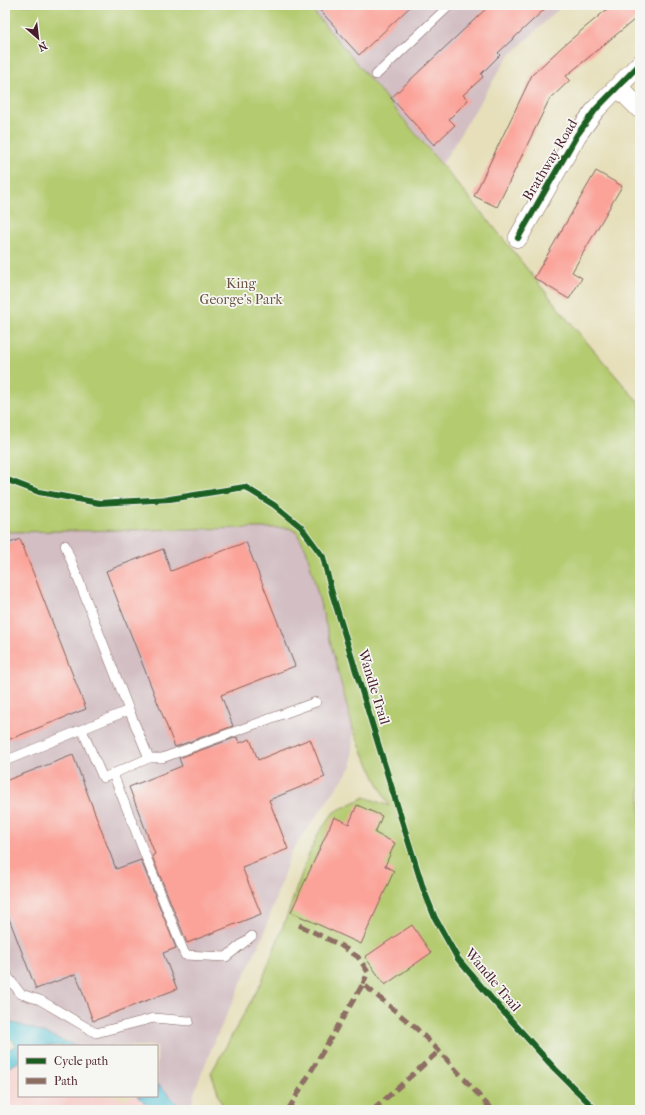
<svg xmlns="http://www.w3.org/2000/svg" width="645" height="1115" font-family="'IM FELL French Canon',serif">
	<style>
		.built { fill: #f7d0cd }
		.industrial { fill: #d2bec3 }
		.green { fill: #b4cb70; stroke: #7f754e }
		.water { fill: #5ac4d5; stroke: #527280 }
		.building { fill: #fba399 }
		.lines { fill: none; stroke-linecap: round; stroke-linejoin: round }
		.lane-casing { stroke: #81625d; stroke-width: 10 }
		.street-casing { stroke: #81625d; stroke-width: 20 }
		.lane { stroke: #fff; stroke-width: 9 }
		.street { stroke: #fff; stroke-width: 19 }
		.quiet { stroke: #8d6e63; stroke-width: 5; stroke-dasharray: 10 5; stroke-linecap: butt }
		.cycleway-casing { stroke: #f6f6f2; stroke-width: 8 }
		.cycleway { stroke: #1b5e20; stroke-width: 6 }
		.labels { text-anchor: middle; dominant-baseline: central; stroke-width: 3.5; stroke-linejoin: round; paint-order: stroke }
		.street-label { font-size: 14px; fill: #4a1f2b; stroke: #f6f6f2 }
		.park-label { font-size: 14px; fill: #6a5340; stroke: #f6f6f2 }
	</style>
	<rect width="100%" height="100%" fill="#f6f6f2"/>
	<filter id="ink" filterUnits="userSpaceOnUse"><feTurbulence type="fractalNoise" baseFrequency=".025" numOctaves="2"/><feDisplacementMap in="SourceGraphic" scale="8" xChannelSelector="R" yChannelSelector="G"/><feConvolveMatrix kernelMatrix="1 2 1 2 8 2 1 2 1" color-interpolation-filters="sRGB"/></filter>
	<filter id="wash" filterUnits="userSpaceOnUse"><feTurbulence type="fractalNoise" baseFrequency=".012" numOctaves="4" result="noise"/><feDisplacementMap in="SourceGraphic" scale="16" xChannelSelector="R" yChannelSelector="G"/><feGaussianBlur stdDeviation="0.9" result="paint"/><feColorMatrix in="noise" values="0 0 0 0 0 0 0 0 0 0 0 0 0 0 0 0 0 1.4 0 .05"/><feComposite in="paint" operator="in"/></filter>
	<g filter="url(#wash)">
		<rect width="100%" height="100%" fill="#e6dfba"/>
		<polygon class="built" points="19,1062 19,1096 118,1096 123,1101 132,1096 137,1096 155,1110 5,1110 5,1069"/>
		<g class="industrial">
			<polygon points="308,5 563,5 507,58 442,164"/>
			<polygon points="256,528 289,528 296,532 306,549 353,728 352,766 291,852 263,936 214,1042 195,1090 190,1110 184,1110 157,1084 157,1046 77,1046 31,1028 5,1021 5,532"/>
		</g>
		<polygon class="green" points="5,5 308,5 497,231 567,319 640,404 640,1110 224,1110 211,1073 261,983 288,913 306,861 319,832 334,812 365,797 389,806 362,751 353,729 306,549 296,532 289,528 256,528 5,532"/>
		<g class="water">
			<polygon points="5,1021 31,1028 77,1046 19,1046 19,1062 5,1069 5,1051 15,1046 13,1040 5,1036"/>
			<polygon points="157,1084 159,1085 184,1110 154,1110 137,1096 157,1096"/>
		</g>
		<g id="blocks">
			<g class="building">
				<polygon points="315,5 412,5 359,55 337,31 338,30"/>
				<polygon points="490,5 549,5 498,53 500,55 481,74 483,77 463,95 468,100 449,119 455,125 434,145 391,98"/>
				<polygon points="612,5 640,5 640,15 566,76 570,80 549,100 497,207 474,196 532,75 563,46"/>
				<polygon points="596,171 622,186 572,272 582,278 569,299 534,278"/>
				<polygon points="20,539 86,709 5,741 5,545"/>
				<polygon points="246,542 295,666 221,695 233,726 175,747 106,571 163,549 171,571"/>
				<polygon points="237,737 239,743 250,739 258,760 310,739 325,777 269,800 288,849 242,867 261,914 187,943 152,856 155,854 129,787 182,766 179,758"/>
				<polygon points="73,755 116,869 141,860 176,948 163,953 177,989 93,1021 76,974 36,989 5,908 5,781"/>
				<polygon points="357,805 382,816 375,833 395,843 385,866 394,871 361,944 291,912 334,817 349,824"/>
				<polygon points="412,925 431,953 385,985 365,957"/>
			</g>
		</g>
	</g>
	<g filter="url(#ink)">
		<use href="#blocks" fill-opacity="0" stroke="#81625d" stroke-width="1"/>
		<g class="lines">
			<defs>
				<g id="lane">
					<polyline points="376,75 450,5"/>
					<polyline points="65,545 129,710"/>
					<polyline points="149,758 162,758 316,702"/>
					<polyline points="5,761 129,710 149,758 103,778 82,730"/>
					<polyline points="113,774 185,955 226,957 252,936"/>
					<polyline points="5,970 8,977 21,994 40,1000 96,1033 154,1018 189,1021"/>
				</g>
				<g id="street">
					<polyline points="618,87 640,109"/>
					<polyline points="518,238 577,135 596,109 640,64"/>
				</g>
			</defs>
			<use href="#lane" class="lane-casing"/>
			<use href="#street" class="street-casing"/>
			<use href="#lane" class="lane"/>
			<use href="#street" class="street"/>
			<g class="quiet">
				<polyline points="299,925 340,945 358,957 368,972 363,984"/>
				<polyline points="288,1110 363,984 417,1029 439,1051 492,1110"/>
				<polyline points="373,1110 439,1051"/>
			</g>
			<defs>
				<g id="cycleway">
					<polyline points="518,238 577,135 596,109 640,64"/>
					<polyline points="5,479 39,492 99,503 170,499 245,487 274,505 301,527 323,557 332,593 388,776 423,888 435,918 458,959 491,998 555,1069 596,1110"/>
				</g>
			</defs>
			<use href="#cycleway" class="cycleway-casing"/>
			<use href="#cycleway" class="cycleway"/>
		</g>
	</g>
	<g class="labels">
		<g class="street-label">
			<text transform="translate(550 160) rotate(-59)">Brathway Road</text>
			<text transform="translate(374 687) rotate(73)">Wandle Trail</text>
			<text transform="translate(493 980) rotate(50)">Wandle Trail</text>
		</g>
		<g class="park-label">
			<text x="241" y="283">King<tspan x="241" dy="16">George's Park</tspan></text>
		</g>
	</g>
	<rect width="645" height="1115" fill="none" stroke="#f6f6f2" stroke-width="20"/>
	<rect x="18" y="1045" width="140" height="52" fill="#f6f6f2" stroke="#b1a0a2"/>
	<rect x="26" y="1058" width="20" height="6" fill="#1b5e20" stroke="#b1a0a2"/>
	<text x="54" y="1065" font-size="12" fill="#4a1f2b">Cycle path</text>
	<rect x="26" y="1078" width="20" height="6" fill="#8d6e63" stroke="#b1a0a2"/>
	<text x="54" y="1085" font-size="12" fill="#4a1f2b">Path</text>
	<g transform="translate(38 38) rotate(152)" stroke="#f6f6f2" stroke-width="3" paint-order="stroke">
	<path d="M0-3L7 15L0 10L-7 15Z" fill="#4a1f2b"/>
	<text y="-6" font-size="11" font-weight="bold" text-anchor="middle" fill="#4a1f2b">N</text>
	</g>
</svg>
